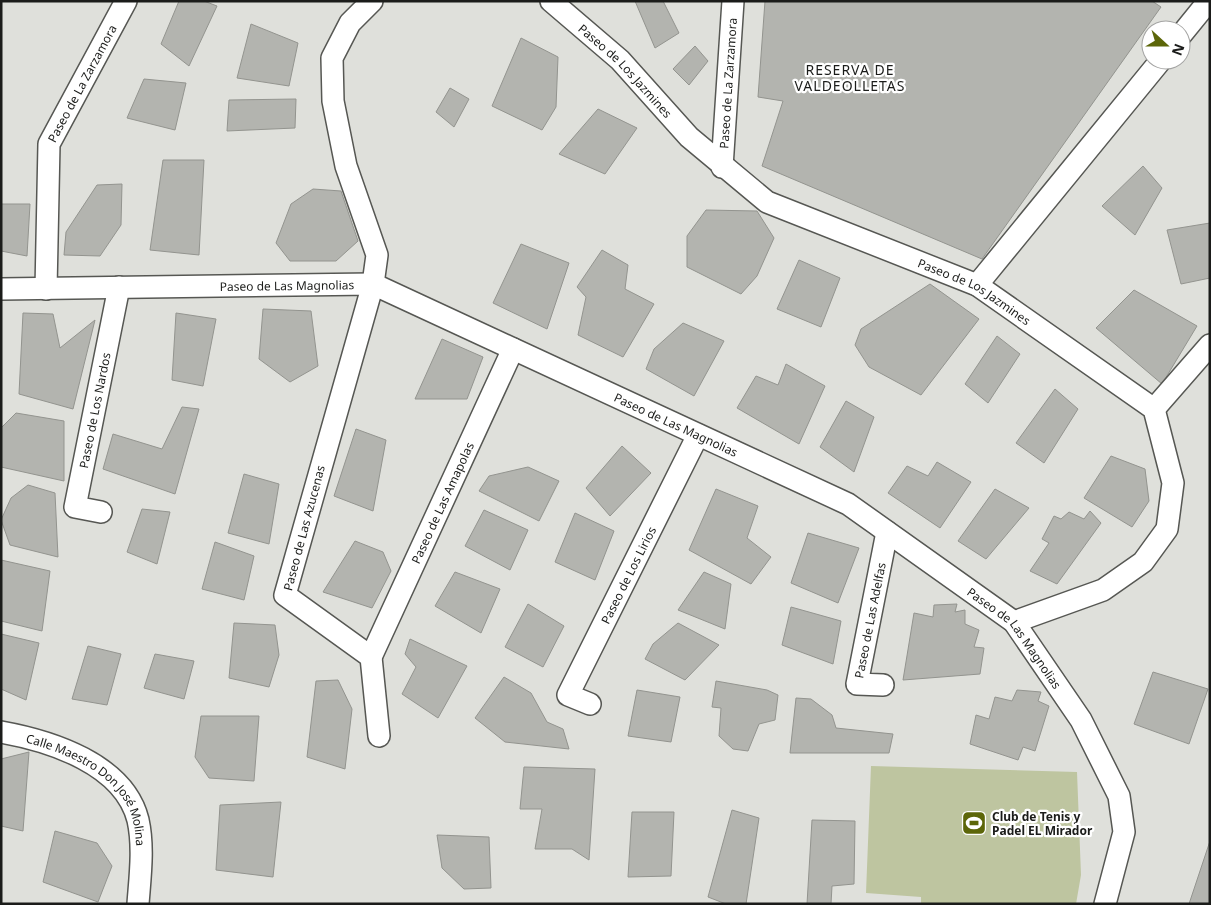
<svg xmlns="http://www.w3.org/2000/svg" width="1211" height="905" font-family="'Noto Sans',sans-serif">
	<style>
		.green { fill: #bec5a0 }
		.building { fill: #b3b4af; stroke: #93948f }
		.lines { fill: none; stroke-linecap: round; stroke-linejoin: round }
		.street-casing { stroke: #565753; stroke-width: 24 }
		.street { stroke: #fff; stroke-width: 21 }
		.labels { text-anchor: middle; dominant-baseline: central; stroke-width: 4.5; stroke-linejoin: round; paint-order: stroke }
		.street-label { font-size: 12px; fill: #1b1c1a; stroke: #fff }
		.poi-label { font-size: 12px; font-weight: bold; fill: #1b1c1a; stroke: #fff; text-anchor: start }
		.neighbourhood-label { font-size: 14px; letter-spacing: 1px; fill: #1b1c1a; stroke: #fff }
	</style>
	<rect width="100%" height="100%" fill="#dfe0db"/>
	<polygon class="green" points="871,766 1077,772 1081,875 1076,904 921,904 921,897 866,893"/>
	<g class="building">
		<polygon points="179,1 204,1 217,6 189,66 161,44"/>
		<polygon points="635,1 663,1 679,33 655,48"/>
		<polygon points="765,1 1152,1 1161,7 982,259 762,166 783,101 758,97"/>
		<polygon points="251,24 298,43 289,86 237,78"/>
		<polygon points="521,38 558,57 556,107 542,130 492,106"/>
		<polygon points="695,46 708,61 689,85 673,69"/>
		<polygon points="144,79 186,83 175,130 127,118"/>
		<polygon points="450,88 469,99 454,127 436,112"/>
		<polygon points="296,99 295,128 227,131 229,100"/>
		<polygon points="598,109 637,128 605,174 559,154"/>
		<polygon points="163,160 204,160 199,255 150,250"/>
		<polygon points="1143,166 1162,188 1135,235 1102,206"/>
		<polygon points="122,184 121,225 100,256 64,255 66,232 97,185"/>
		<polygon points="313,189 341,191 358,241 336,261 290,261 276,243 291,204"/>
		<polygon points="1,204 30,204 27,256 1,251"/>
		<polygon points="706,210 757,211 774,238 757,276 741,294 687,267 687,236"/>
		<polygon points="1210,223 1210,278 1181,284 1167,230"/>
		<polygon points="521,244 569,263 547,329 493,303"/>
		<polygon points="602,250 628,265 625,289 654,304 623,357 578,335 586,297 577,287"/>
		<polygon points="799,260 840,278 821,327 777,309"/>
		<polygon points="930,284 979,319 921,395 869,367 855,345 861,329"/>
		<polygon points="1134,290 1197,326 1162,384 1096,328"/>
		<polygon points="263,309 311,311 318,366 290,382 259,359"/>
		<polygon points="23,313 53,314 60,348 95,320 73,409 19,394"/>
		<polygon points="176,313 216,319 203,386 172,380"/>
		<polygon points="683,323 724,341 694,396 646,369 654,349"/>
		<polygon points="997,336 1020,354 988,403 965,384"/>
		<polygon points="442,339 483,357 467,399 415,399"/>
		<polygon points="786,364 825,386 799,444 737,408 756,376 778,385"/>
		<polygon points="1055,389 1078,409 1044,463 1016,443"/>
		<polygon points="846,401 874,417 854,472 820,447"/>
		<polygon points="182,407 199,409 175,494 103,469 113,434 162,449"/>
		<polygon points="16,413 64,421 64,481 1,467 1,428"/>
		<polygon points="356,429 386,440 373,511 334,496"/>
		<polygon points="622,446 651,473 610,516 586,488"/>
		<polygon points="1111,456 1145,469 1149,501 1132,527 1084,498"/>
		<polygon points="937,462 971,482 940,528 888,493 907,466 928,476"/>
		<polygon points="528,467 559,481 539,521 479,491 489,476"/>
		<polygon points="244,474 279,484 269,544 228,533"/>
		<polygon points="28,485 55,493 58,557 10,545 1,520 11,498"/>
		<polygon points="716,489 758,506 747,538 771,557 751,584 689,550"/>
		<polygon points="995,489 1029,508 986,559 958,541"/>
		<polygon points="142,509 170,512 157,564 127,552"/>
		<polygon points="484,510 528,530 510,570 465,546"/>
		<polygon points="1090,511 1101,523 1057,584 1030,571 1049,543 1042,539 1054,516 1061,519 1069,512 1084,519"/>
		<polygon points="575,513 614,531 595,580 555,562"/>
		<polygon points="808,533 859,548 838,603 791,583"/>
		<polygon points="355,541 383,552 391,571 372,608 323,592"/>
		<polygon points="215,542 254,556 244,600 202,589"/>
		<polygon points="1,560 50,571 42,631 1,621"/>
		<polygon points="455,572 500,589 481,633 435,606"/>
		<polygon points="704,572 731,584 725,629 678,610"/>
		<polygon points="528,604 564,626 543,667 505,647"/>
		<polygon points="957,604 955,612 965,610 965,624 979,630 974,647 984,648 980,674 903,680 914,613 933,617 934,605"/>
		<polygon points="791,607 841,621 833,664 782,645"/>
		<polygon points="234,623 275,625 279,655 269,687 229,678"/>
		<polygon points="678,623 719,645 685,680 645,659 653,644"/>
		<polygon points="1,634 39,643 26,700 1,689"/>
		<polygon points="410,639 467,666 438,718 402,694 416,667 405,654"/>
		<polygon points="88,646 121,654 107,705 72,699"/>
		<polygon points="155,654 194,661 184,699 144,688"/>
		<polygon points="1153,672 1208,689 1189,744 1134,724"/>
		<polygon points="504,677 531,693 547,722 563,729 569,749 505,742 475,718"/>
		<polygon points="338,680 352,709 345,769 307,757 316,681"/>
		<polygon points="716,681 767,690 778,695 775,720 759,724 748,751 733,749 719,736 721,708 712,707"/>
		<polygon points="637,690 680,697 671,742 628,736"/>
		<polygon points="1017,690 1041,692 1038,701 1049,706 1035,751 1023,747 1018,760 970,744 976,715 989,719 995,697 1012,701"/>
		<polygon points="796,698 811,699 832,715 836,728 893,734 889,753 790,753"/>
		<polygon points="201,716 259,716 254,781 209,778 195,757"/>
		<polygon points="29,752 23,831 1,826 1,759"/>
		<polygon points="524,767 595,769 589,860 572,849 535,849 542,809 520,809"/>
		<polygon points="281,802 273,877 216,870 220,805"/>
		<polygon points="732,810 759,818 746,904 726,904 708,897"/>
		<polygon points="632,812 674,812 671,876 628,877"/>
		<polygon points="812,820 855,821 854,884 832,886 831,904 807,904"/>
		<polygon points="55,831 97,843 112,866 98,902 43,882"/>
		<polygon points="437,835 489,837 491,888 464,889 442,868"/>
		<polygon points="1210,841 1210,904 1189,904"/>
	</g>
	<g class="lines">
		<defs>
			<g id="street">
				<polyline points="372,1 350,23 332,58 333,101 346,166 377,255 373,284 285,595 371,657 379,736"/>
				<path id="s1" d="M551,1L620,60L689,137L767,202L977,285L1154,409L1173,483L1167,529L1143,562L1103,590L1014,622"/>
				<polyline points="1181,35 1207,3"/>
				<path id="s2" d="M722,167L733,1"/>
				<polyline points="977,285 1161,60"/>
				<path id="s3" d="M1,289L373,284L848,504L1014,622L1081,720L1119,796L1124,832L1105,904"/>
				<path id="s4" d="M46,289L49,144L126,1"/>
				<polyline points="1154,409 1210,345"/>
				<path id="s5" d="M101,512L75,507L119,287"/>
				<path id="s6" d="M371,657L513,349"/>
				<path id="s7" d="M883,685L857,684L887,532"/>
				<path id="s8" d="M590,704L568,695L698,435"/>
				<path id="s9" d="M1,732C51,741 124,764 138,820C144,847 140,877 138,904"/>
			</g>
		</defs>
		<use href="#street" class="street-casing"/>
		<use href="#street" class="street"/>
	</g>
	<defs>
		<symbol id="stadium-square" viewBox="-11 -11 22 22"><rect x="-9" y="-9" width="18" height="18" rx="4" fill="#5c6609" stroke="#fff"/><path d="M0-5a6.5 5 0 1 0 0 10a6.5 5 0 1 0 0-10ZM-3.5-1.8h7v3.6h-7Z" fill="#fff"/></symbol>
	</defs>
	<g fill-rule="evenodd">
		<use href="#stadium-square" x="960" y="809" width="28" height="28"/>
	</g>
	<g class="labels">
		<g class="street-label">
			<text stroke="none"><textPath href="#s1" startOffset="102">Paseo de Los Jazmines</textPath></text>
			<text stroke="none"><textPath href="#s4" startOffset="214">Paseo de La Zarzamora</textPath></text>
			<text stroke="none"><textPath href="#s2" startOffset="84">Paseo de La Zarzamora</textPath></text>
			<text stroke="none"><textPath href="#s3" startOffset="286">Paseo de Las Magnolias</textPath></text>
			<text stroke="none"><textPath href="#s1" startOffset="522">Paseo de Los Jazmines</textPath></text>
			<text stroke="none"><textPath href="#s5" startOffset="125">Paseo de Los Nardos</textPath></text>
			<text stroke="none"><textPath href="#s3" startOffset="706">Paseo de Las Magnolias</textPath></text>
			<text stroke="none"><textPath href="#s6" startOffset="170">Paseo de Las Amapolas</textPath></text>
			<text transform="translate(304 528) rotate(-75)">Paseo de Las Azucenas</text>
			<text stroke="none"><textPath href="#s8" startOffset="158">Paseo de Los Lirios</textPath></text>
			<text stroke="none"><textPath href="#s7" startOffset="91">Paseo de Las Adelfas</textPath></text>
			<text stroke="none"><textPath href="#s3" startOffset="1111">Paseo de Las Magnolias</textPath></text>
			<text stroke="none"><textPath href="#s9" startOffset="112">Calle Maestro Don José Molina</textPath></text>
		</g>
		<g class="poi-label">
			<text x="992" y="816">Club de Tenis y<tspan x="992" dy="14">Padel EL Mirador</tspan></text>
		</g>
		<g class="neighbourhood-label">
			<text x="850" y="69">RESERVA DE<tspan x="850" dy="16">VALDEOLLETAS</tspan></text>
		</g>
	</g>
	<rect width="1211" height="905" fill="none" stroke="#1b1c1a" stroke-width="5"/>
	<g transform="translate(1166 45) rotate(111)"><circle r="24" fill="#ffffff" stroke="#a4a4a3"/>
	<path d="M0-4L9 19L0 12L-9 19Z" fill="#5c6609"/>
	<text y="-8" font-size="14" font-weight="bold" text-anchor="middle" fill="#1b1c1a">N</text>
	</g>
</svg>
